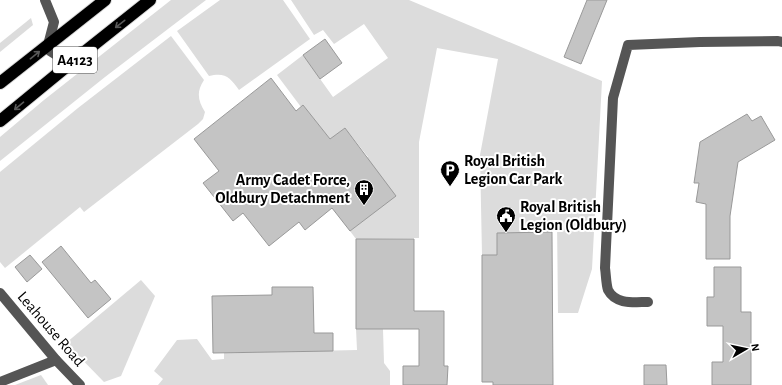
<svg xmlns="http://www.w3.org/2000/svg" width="782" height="385" font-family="'Alegreya Sans',sans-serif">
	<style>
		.green { fill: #dcdcdc }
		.building { fill: #c4c4c4; stroke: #999 }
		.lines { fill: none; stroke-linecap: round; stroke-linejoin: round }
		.highway-casing { stroke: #dbdbdb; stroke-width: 14 }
		.minor { stroke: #555; stroke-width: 10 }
		.highway { stroke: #000; stroke-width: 12 }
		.oneway { stroke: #595959 }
		.labels { text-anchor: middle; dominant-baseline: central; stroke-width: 4; stroke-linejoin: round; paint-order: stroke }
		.shield { fill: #fff; stroke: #4c4c4c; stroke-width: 1 }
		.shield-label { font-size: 15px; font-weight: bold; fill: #000 }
		.poi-label { font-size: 16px; font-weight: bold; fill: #000; stroke: #fff; text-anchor: start }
		.street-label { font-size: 16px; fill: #000; stroke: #fff }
	</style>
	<rect width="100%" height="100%" fill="#fff"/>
	<g class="green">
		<polygon points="171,0 206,0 105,77 0,161 0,137 44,100"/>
		<path d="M220,0H283L310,39L239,90C230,78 226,72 209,76L177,31Z"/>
		<polygon points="291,0 409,0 602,81 592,269 578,313 558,313 557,220 552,220 552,232 497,233 497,255 482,255 480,155 498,59 437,48 419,142 419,238 356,239 350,231 395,196 356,166 368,157 345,128 330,139 303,105 301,107 277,75 303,55 333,97 388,58 364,24 334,44 323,30 314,35"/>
		<polygon points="31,18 33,25 0,52 0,43"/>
		<path d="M171,36L204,80C196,92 198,101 205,112L203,119L198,124L84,212L80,207L5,268L0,262V172L78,108Z"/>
		<polygon points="141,280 155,296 121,376 104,382 66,343"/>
		<polygon points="356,329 383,329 384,363 390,371 390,385 158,385 163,379 154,371 177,340 197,339 212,360 224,359 224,353 357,350"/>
		<polygon points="41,375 48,385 15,385"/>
	</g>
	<g class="building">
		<polygon points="587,0 607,0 581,64 564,57"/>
		<polygon points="325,39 342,63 320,79 303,55"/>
		<polygon points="271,78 296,111 303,105 330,139 345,128 396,196 350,231 332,208 305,230 299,222 269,246 243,213 233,221 203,183 219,171 194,139"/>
		<polygon points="747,114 752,121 761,116 775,140 738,162 730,216 730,259 706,259 706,204 696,202 699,183 694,183 700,142"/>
		<polygon points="552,232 553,385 493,385 493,382 482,382 482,255 497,255 497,233"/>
		<polygon points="356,239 414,239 414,311 444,311 444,366 448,366 447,385 403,385 403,366 419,366 419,329 356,329"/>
		<polygon points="61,246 91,283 95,280 111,299 88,318 42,262"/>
		<polygon points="30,255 42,269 27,282 15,267"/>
		<polygon points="714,267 741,267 741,312 751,312 751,385 712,385 712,362 723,362 723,326 707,326 707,297 714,297"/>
		<polygon points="272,287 313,287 314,333 333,333 333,351 213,353 212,296 272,295"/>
		<polygon points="644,365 666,365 667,385 644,385"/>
	</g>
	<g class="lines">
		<defs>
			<g id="highway">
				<polyline points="0,83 105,0"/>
				<polyline points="0,121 72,62 150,0"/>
			</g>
		</defs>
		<use href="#highway" class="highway-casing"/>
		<g class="minor">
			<polyline points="45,0 54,22 48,45 50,51 58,56 68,57 81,51"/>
			<polyline points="0,293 56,360 80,385"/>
			<path d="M648,302C634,302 616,305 608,290C606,284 606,274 605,268L613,98L628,45L700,42L778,41L782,42"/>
			<polyline points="0,382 56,360"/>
		</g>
		<use href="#highway" class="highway"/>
	</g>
	<defs><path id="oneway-shaft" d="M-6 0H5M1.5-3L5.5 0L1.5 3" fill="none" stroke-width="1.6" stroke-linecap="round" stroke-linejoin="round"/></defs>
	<g class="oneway">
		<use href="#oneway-shaft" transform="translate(120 24) rotate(142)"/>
		<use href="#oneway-shaft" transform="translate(35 55) rotate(-39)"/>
		<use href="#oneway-shaft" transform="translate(19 106) rotate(140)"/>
	</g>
	<defs>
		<symbol id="parking-pin" viewBox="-11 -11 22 30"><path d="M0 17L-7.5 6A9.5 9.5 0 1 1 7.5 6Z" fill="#000" stroke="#fff"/><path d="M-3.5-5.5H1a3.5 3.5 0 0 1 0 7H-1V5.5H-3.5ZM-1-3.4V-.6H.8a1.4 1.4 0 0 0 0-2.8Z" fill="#fff"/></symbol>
		<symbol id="building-pin" viewBox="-11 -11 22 30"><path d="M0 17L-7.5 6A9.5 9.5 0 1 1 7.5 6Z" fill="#000" stroke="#fff"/><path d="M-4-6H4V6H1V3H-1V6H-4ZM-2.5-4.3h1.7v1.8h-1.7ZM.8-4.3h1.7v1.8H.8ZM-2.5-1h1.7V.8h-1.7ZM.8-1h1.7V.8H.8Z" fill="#fff"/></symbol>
		<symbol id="civic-pin" viewBox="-11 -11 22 30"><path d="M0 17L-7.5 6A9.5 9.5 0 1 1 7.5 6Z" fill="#000" stroke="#fff"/><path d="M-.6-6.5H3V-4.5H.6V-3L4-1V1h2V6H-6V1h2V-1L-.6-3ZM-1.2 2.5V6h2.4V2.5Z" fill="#fff"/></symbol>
	</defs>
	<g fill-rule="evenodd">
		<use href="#parking-pin" x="439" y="159" width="22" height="30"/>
		<use href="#building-pin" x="353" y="178" width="22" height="30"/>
		<use href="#civic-pin" x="495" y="205" width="22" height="30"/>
	</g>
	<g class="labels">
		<rect class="shield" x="53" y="47" width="44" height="26" rx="3"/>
		<g class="shield-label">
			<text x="75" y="60">A4123</text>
		</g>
		<g class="poi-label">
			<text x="464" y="161">Royal British<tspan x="464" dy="18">Legion Car Park</tspan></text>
			<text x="350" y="180" text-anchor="end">Army Cadet Force,<tspan x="350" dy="18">Oldbury Detachment</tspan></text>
			<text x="520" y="207">Royal British<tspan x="520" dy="18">Legion (Oldbury)</tspan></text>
		</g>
		<g class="street-label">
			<text transform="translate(51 329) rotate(49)">Leahouse Road</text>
		</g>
	</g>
	<g transform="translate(746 349) rotate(81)" stroke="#ffffff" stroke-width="3" paint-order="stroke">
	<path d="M0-3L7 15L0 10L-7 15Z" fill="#000000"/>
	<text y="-6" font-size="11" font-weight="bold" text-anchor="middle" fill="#000000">N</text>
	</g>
</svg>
